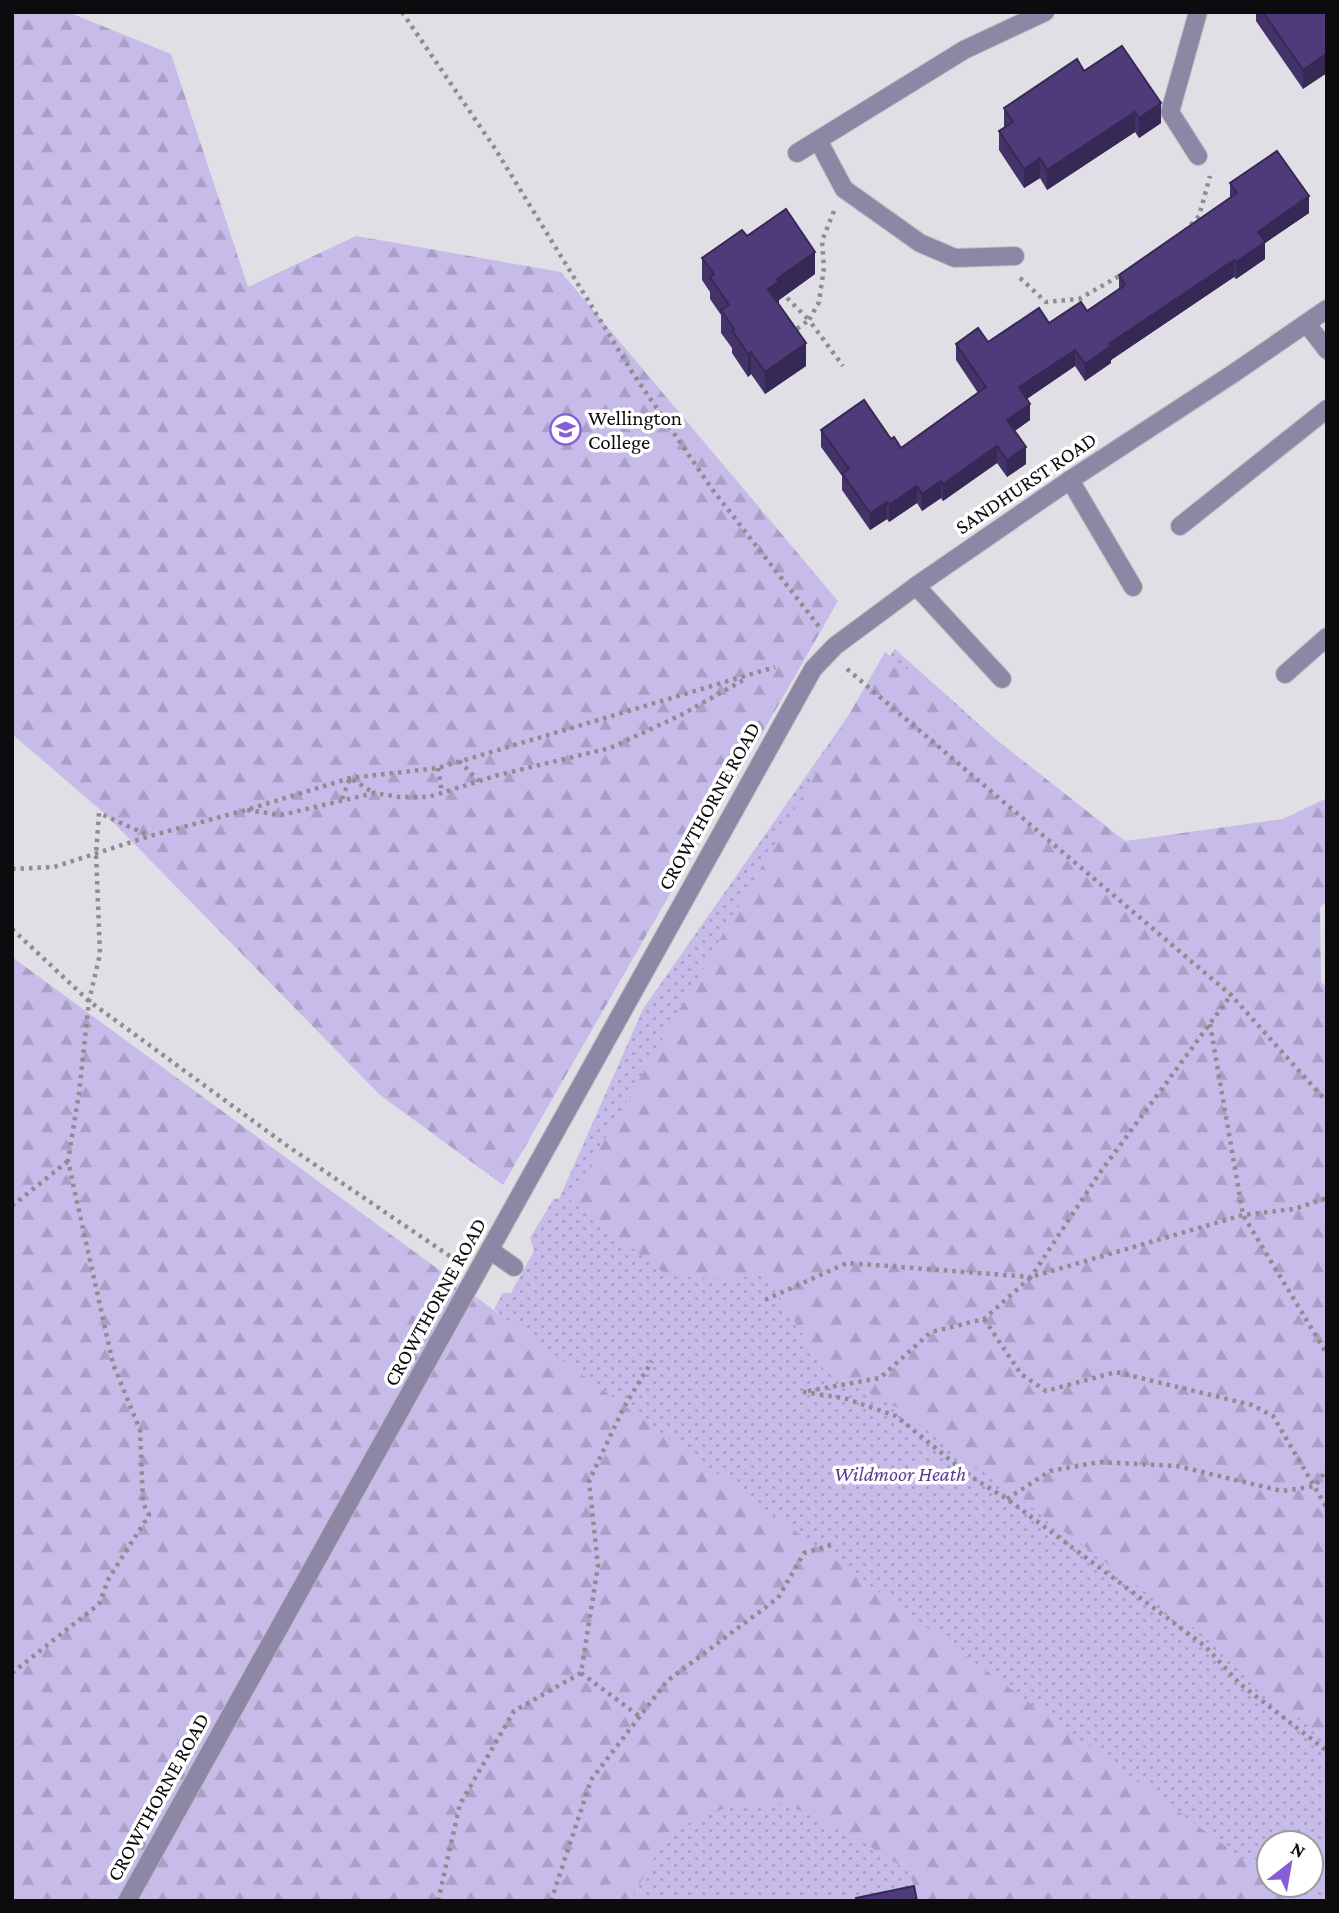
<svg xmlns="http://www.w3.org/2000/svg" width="1339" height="1913" font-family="'Crimson Pro',serif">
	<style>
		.green { fill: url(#green-dots); fill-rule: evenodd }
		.forest { fill: url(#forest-firs) }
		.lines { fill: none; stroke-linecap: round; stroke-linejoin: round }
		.minor-casing { stroke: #bebdc2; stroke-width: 20 }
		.path { stroke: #8e8d91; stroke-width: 4.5; stroke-dasharray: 3.5 5; stroke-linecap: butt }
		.minor { stroke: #8e86a5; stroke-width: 18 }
		.wall { fill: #443369 }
		.shaded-wall { fill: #372955 }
		.building { fill: #4f3b7a; stroke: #372955; stroke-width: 2 }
		.labels { text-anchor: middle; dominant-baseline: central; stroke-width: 7; stroke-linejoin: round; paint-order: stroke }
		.poi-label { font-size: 21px; fill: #0c0b0d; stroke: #fff; text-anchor: start }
		.street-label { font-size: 21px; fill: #0c0b0d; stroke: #fff }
		.park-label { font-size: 21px; font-style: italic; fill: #583c90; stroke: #fff }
	</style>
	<defs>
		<pattern id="green-dots" width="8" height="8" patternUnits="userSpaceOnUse" patternTransform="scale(1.75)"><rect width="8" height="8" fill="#c6bbe9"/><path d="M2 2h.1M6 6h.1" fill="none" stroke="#a99fc7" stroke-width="1.8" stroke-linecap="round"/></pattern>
		<pattern id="forest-firs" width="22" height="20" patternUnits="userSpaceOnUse" patternTransform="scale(1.75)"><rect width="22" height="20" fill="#c6bbe9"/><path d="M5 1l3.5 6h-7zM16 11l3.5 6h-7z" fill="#a99fc7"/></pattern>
	</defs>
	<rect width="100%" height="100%" fill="#e0dfe5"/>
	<path class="green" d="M895,649L1327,1036V1901H172L499,1313L494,1309L503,1293H511L534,1251L530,1238L554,1198L559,1199L643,1009ZM1269,1843H1311V1885H1269Z"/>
	<g class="forest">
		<polygon points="12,12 68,12 171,54 248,287 356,236 561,272 838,601 503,1185 380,1095 104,813 12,734"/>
		<path d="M885,652L1125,841L1283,819L1327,798V901L1320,907L1321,982L1327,988V1738C1283,1708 1245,1679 1209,1639L896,1407L824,1370L765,1273L733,1279L668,1276L570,1200Z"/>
		<polygon points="12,957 1269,1878 1269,1885 1279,1885 1300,1901 921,1901 908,1871 860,1840 784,1803 728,1807 669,1831 630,1901 12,1901"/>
	</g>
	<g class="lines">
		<defs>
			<g id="minor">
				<polyline points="818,140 844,189 920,243 955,258 1015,256"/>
				<polyline points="797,153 964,50 1045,12"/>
				<polyline points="1198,156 1170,112 1198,12"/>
				<polyline points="1307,324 1327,350"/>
				<polyline points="1070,480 1133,587"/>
				<polyline points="1180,526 1327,409"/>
				<polyline points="916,586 1002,679"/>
				<polyline points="1285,674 1327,637"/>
				<polyline points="490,1250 514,1267"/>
				<polyline points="127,1901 813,669 835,646 916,586 1070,480 1234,373 1327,309"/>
			</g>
		</defs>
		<use href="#minor" class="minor-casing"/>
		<g class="path">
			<polyline points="402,12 494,147 632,372 712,489 821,629"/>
			<polyline points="834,211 822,241 824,268 819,302 809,320 843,366"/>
			<polyline points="1185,231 1199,216 1210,176"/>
			<polyline points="1020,278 1046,302 1079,299 1121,275"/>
			<polyline points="781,292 809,320 794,331"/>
			<polyline points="847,669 1231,995 1327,1102"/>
			<polyline points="459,761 479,781"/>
			<polyline points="438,768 442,793"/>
			<polyline points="342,799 350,778 374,793"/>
			<polyline points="247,810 281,815 374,793 399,797 429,797 498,775 610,748 681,715 747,678"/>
			<polyline points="12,869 54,867 150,836 246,810 350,778 438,768 775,667"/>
			<polyline points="12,929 89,1001 286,1145 457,1261"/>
			<polyline points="1210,1024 1243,1215 1327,1354"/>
			<polyline points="12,1206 68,1161"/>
			<polyline points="765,1300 847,1263 1031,1277 1099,1174 1231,995"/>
			<polyline points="984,1319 1021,1374 1046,1391 1116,1372 1252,1405 1273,1416 1327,1508"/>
			<polyline points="808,1391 880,1378 931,1332 984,1319 1031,1277 1243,1215 1294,1209 1327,1198"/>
			<polyline points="803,1392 844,1398 896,1416 970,1476 1007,1499 1205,1646 1240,1684 1327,1751"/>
			<polyline points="1007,1499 1050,1471 1099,1462 1177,1466 1282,1491 1315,1486 1327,1469"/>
			<polyline points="12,1673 99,1604 109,1578 149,1515 143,1503 140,1430 113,1364 68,1161 79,1093 89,1001 100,954 96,854 99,813 150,836"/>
			<polyline points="581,1673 639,1716"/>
			<polyline points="438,1901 460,1804 514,1711 581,1673 598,1566 589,1481 624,1407 652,1361"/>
			<polyline points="551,1901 591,1780 667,1681 778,1598 804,1553 831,1545"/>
		</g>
		<use href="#minor" class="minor"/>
	</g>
	<g class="wall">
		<polygon points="1256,12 1327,12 1303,89 1256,21"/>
		<polygon points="1084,71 1161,123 1139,138 1135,132 1047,190 1040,178 1024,188 999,150 999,131 1004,128 1004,108"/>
		<polygon points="1230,183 1309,213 1265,243 1265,259 1236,279 1234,277 1111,360 1111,363 1085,381 1075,366 1027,399 1030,420 1015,431 1026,464 1007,477 997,463 943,501 941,498 922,511 917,503 889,522 887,519 870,530 842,490 842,476 821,447 821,430 891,439 901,448 978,393 956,360 956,344 988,342 1087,311 1119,290 1119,275 1230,198"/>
		<polygon points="747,236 815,274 779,300 779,304 806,366 765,394 751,374 748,377 732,353 732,348 721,333 721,315 710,299 710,292 702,280 702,258"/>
	</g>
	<g class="shaded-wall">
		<polygon points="1327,53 1327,73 1303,89 1303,70"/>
		<polygon points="1161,103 1161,123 1139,138 1139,118"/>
		<polygon points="1135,112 1135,132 1047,190 1047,170"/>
		<polygon points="1040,158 1040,178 1024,188 1024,169"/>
		<polygon points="1309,196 1309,213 1265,243 1265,259 1236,279 1236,262 1258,232"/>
		<polygon points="815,252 815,274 779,300 779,304 768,289 777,279"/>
		<polygon points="1234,260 1234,277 1111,360 1111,363 1085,381 1085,364 1109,344"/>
		<polygon points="806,343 806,366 765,394 765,372"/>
		<polygon points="1075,350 1075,366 1019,404 1019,387"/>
		<polygon points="751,352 751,374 748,377 748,354"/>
		<polygon points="1030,404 1030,420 1007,436 1007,420"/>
		<polygon points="997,446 997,463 943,501 943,484"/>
		<polygon points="1026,447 1026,464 1007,477 1007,460"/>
		<polygon points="941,481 941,498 922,511 922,494"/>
		<polygon points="917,486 917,503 889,522 889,505"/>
		<polygon points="887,502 887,519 870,530 870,513"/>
	</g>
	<g class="building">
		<polygon points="1263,12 1327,12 1327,53 1303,70"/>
		<polygon points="1122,46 1161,103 1139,118 1135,112 1047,170 1040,158 1024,169 999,131 1013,122 1004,108 1077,59 1084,71"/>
		<polygon points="1277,151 1309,196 1258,232 1265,242 1236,262 1234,260 1109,344 1111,346 1085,364 1075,350 1019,387 1030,404 1007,420 1026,447 1007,460 997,446 943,484 941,481 922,494 917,486 889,505 887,502 870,513 842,473 849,469 821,430 864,400 891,439 894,437 901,448 986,387 956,344 978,328 988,342 1039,308 1049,323 1081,302 1087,311 1125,285 1119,275 1237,193 1230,183"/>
		<polygon points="786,209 815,252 777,279 779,281 768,289 806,343 765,372 751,352 748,354 732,330 734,329 721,310 729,305 710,277 714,274 702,258 742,230 747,236"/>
		<polygon points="914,1886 917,1901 857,1901 856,1898"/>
	</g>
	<defs>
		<symbol id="school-ring" viewBox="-11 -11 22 22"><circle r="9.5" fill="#fff" stroke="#875ed8" stroke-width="1.5"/><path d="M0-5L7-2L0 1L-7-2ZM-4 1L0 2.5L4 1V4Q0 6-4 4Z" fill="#875ed8"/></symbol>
	</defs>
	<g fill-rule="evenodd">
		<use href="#school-ring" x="548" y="412" width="35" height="35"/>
	</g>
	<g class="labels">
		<g class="poi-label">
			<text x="588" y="418">Wellington<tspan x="588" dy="24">College</tspan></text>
		</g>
		<g class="street-label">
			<text transform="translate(1026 483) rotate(-34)">SANDHURST ROAD</text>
			<text transform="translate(709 806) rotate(-61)">CROWTHORNE ROAD</text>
			<text transform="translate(435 1302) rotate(-61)">CROWTHORNE ROAD</text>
			<text transform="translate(158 1797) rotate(-61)">CROWTHORNE ROAD</text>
		</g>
		<g class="park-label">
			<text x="900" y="1474">Wildmoor Heath</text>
		</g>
	</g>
	<rect width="1339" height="1913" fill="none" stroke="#0c0b0d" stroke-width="28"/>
	<g transform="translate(1290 1864) rotate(31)"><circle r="33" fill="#ffffff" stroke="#9e9d9e" stroke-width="2"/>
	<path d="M0-5L12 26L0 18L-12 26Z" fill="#875ed8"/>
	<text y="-10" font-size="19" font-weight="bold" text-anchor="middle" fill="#0c0b0d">N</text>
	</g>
</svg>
